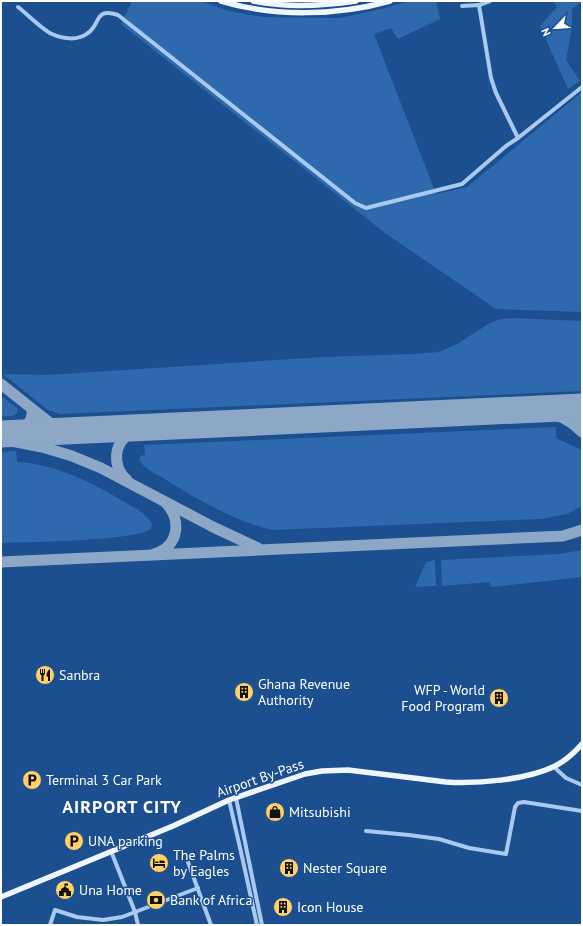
<svg xmlns="http://www.w3.org/2000/svg" width="583" height="926" font-family="'PT Sans',sans-serif">
	<style>
		.green { fill: #2e69ad }
		.lines { fill: none; stroke-linecap: round; stroke-linejoin: round }
		.taxiway { stroke: #8da7c7; stroke-width: 11 }
		.runway { stroke: #8da7c7; stroke-width: 27 }
		.minor { stroke: #a9c9ee; stroke-width: 4 }
		.major { stroke: #f0f6ff; stroke-width: 5.5 }
		.labels { text-anchor: middle; dominant-baseline: central; stroke-width: 3; stroke-linejoin: round; paint-order: stroke }
		.poi-label { font-size: 14px; fill: #fff; stroke: #1b4f8f; text-anchor: start }
		.street-label { font-size: 14px; fill: #fff; stroke: #1b4f8f }
		.district-label { font-size: 18px; font-weight: bold; letter-spacing: 1px; fill: #fff; stroke: #1b4f8f }
	</style>
	<rect width="100%" height="100%" fill="#1b4f8f"/>
	<g class="green">
		<polygon points="132,1 201,1 229,11 264,17 328,18 340,18 381,9 410,1 436,1 440,19 398,39 391,28 374,34 436,194 467,187 582,92 582,312 496,309 385,233 121,24"/>
		<polygon points="553,1 582,1 572,9 572,28 566,60 580,81 568,89 540,26 557,7"/>
		<polygon points="513,318 582,321 582,391 60,414 48,410 3,374 47,375 324,357 413,354 439,352 457,344 490,323 501,319"/>
		<path d="M1,396L17,408L18,411C15,418 7,416 1,416Z"/>
		<path d="M556,427V438L582,450V506L567,514L541,519L272,530C234,521 196,499 163,478C156,474 145,469 141,462C139,459 140,459 140,456L145,455L144,445Z"/>
		<path d="M16,451L17,462C55,464 94,483 126,503C135,508 147,514 152,524L151,529C136,541 26,542 1,543V452Z"/>
		<polygon points="582,550 582,577 491,587 490,582 442,586 441,560 560,554"/>
		<polygon points="435,560 436,586 415,587 426,562"/>
	</g>
	<g class="lines">
		<g class="taxiway">
			<polyline points="1,384 50,423 60,429 70,431"/>
			<polyline points="563,408 582,403"/>
			<path d="M521,411C545,411 565,414 582,432"/>
			<polyline points="560,411 574,415 582,419"/>
			<path d="M11,434C23,432 34,422 32,409"/>
			<polyline points="1,439 42,447 72,456 101,468 213,527 258,548"/>
			<path d="M127,480C112,467 113,442 131,433C139,428 149,428 158,427"/>
			<path d="M154,554C179,547 182,520 166,503"/>
			<polyline points="1,562 563,536 582,530"/>
		</g>
		<polyline class="runway" points="1,434 582,407"/>
		<g class="minor">
			<polyline points="479,5 490,1"/>
			<polyline points="462,6 479,5 491,78 496,93 518,138"/>
			<path d="M18,7C26,13 44,31 52,34C63,39 78,41 88,33C101,24 94,7 118,15L355,203L366,208L462,184L506,146L518,138L582,87"/>
			<polyline points="554,767 566,778 582,785"/>
			<polyline points="236,798 262,925"/>
			<polyline points="229,800 241,852 257,925"/>
			<polyline points="366,831 409,835 439,839 469,848 506,854 515,807 518,803 524,802 582,811"/>
			<polyline points="111,851 135,912 138,925"/>
			<polyline points="188,862 211,925"/>
			<polyline points="50,925 55,910 77,917 103,920 122,917 198,888"/>
		</g>
		<g class="major">
			<path d="M221,1C273,17 337,16 390,1"/>
			<path d="M253,1C287,8 322,6 356,1"/>
			<path d="M1,897L173,826L229,800L305,774L322,771L348,770L446,782C477,784 525,780 553,767C564,762 574,753 582,744"/>
		</g>
	</g>
	<defs>
		<symbol id="restaurant-disc" viewBox="-11 -11 22 22"><circle r="9.5" fill="#ffd166" stroke="#1b4f8f"/><path d="M-5-6h1v4h1v-4h1v4h1v-4h1v5L-1.5 .5V6h-2V.5L-5-1ZM5-6V6H3V1.5H1.5Q1.5-4 5-6Z" fill="#111"/></symbol>
		<symbol id="building-disc" viewBox="-11 -11 22 22"><circle r="9.5" fill="#ffd166" stroke="#1b4f8f"/><path d="M-4-6H4V6H1V3H-1V6H-4ZM-2.5-4.3h1.7v1.8h-1.7ZM.8-4.3h1.7v1.8H.8ZM-2.5-1h1.7V.8h-1.7ZM.8-1h1.7V.8H.8Z" fill="#111"/></symbol>
		<symbol id="parking-disc" viewBox="-11 -11 22 22"><circle r="9.5" fill="#ffd166" stroke="#1b4f8f"/><path d="M-3.5-5.5H1a3.5 3.5 0 0 1 0 7H-1V5.5H-3.5ZM-1-3.4V-.6H.8a1.4 1.4 0 0 0 0-2.8Z" fill="#111"/></symbol>
		<symbol id="shop-disc" viewBox="-11 -11 22 22"><circle r="9.5" fill="#ffd166" stroke="#1b4f8f"/><path d="M-5-2.5h2.3a2.7 3.5 0 0 1 5.4 0H5L5.5 6h-11ZM-1.5-2.5h3a1.5 2.3 0 0 0-3 0Z" fill="#111"/></symbol>
		<symbol id="hotel-disc" viewBox="-11 -11 22 22"><circle r="9.5" fill="#ffd166" stroke="#1b4f8f"/><path d="M-6-4.5h1.5V1H6V5H4.5V3h-9V5H-6ZM-4 0a1.8 1.8 0 1 1 3.6 0ZM.5 0V-2.5h3Q6-2.5 6 0Z" fill="#111"/></symbol>
		<symbol id="civic-disc" viewBox="-11 -11 22 22"><circle r="9.5" fill="#ffd166" stroke="#1b4f8f"/><path d="M-.6-6.5H3V-4.5H.6V-3L4-1V1h2V6H-6V1h2V-1L-.6-3ZM-1.2 2.5V6h2.4V2.5Z" fill="#111"/></symbol>
		<symbol id="bank-disc" viewBox="-11 -11 22 22"><circle r="9.5" fill="#ffd166" stroke="#1b4f8f"/><path d="M-6-4H6V4H-6ZM0-2.3a2.3 2.3 0 1 0 0 4.6a2.3 2.3 0 1 0 0-4.6Z" fill="#111"/></symbol>
	</defs>
	<g fill-rule="evenodd">
		<use href="#restaurant-disc" x="34" y="664" width="22" height="22"/>
		<use href="#building-disc" x="233" y="681" width="22" height="22"/>
		<use href="#building-disc" x="488" y="687" width="22" height="22"/>
		<use href="#parking-disc" x="21" y="769" width="22" height="22"/>
		<use href="#shop-disc" x="264" y="801" width="22" height="22"/>
		<use href="#parking-disc" x="63" y="830" width="22" height="22"/>
		<use href="#hotel-disc" x="148" y="852" width="22" height="22"/>
		<use href="#building-disc" x="278" y="857" width="22" height="22"/>
		<use href="#civic-disc" x="54" y="879" width="22" height="22"/>
		<use href="#bank-disc" x="145" y="889" width="22" height="22"/>
		<use href="#building-disc" x="272" y="896" width="22" height="22"/>
	</g>
	<g class="labels">
		<g class="poi-label">
			<text x="59" y="675">Sanbra</text>
			<text x="258" y="684">Ghana Revenue<tspan x="258" dy="16">Authority</tspan></text>
			<text x="485" y="690" text-anchor="end">WFP - World<tspan x="485" dy="16">Food Program</tspan></text>
			<text x="46" y="780">Terminal 3 Car Park</text>
			<text x="289" y="812">Mitsubishi</text>
			<text x="88" y="841">UNA parking</text>
			<text x="173" y="855">The Palms<tspan x="173" dy="16">by Eagles</tspan></text>
			<text x="303" y="868">Nester Square</text>
			<text x="79" y="890">Una Home</text>
			<text x="170" y="900">Bank of Africa</text>
			<text x="297" y="907">Icon House</text>
		</g>
		<g class="street-label">
			<text transform="translate(260 778) rotate(-19)">Airport By-Pass</text>
		</g>
		<g class="district-label">
			<text x="122" y="806">AIRPORT CITY</text>
		</g>
	</g>
	<rect width="583" height="926" fill="none" stroke="#ffffff" stroke-width="4"/>
	<g transform="translate(555 28) rotate(245)" stroke="#1b4f8f" stroke-width="3" paint-order="stroke">
	<path d="M0-3L7 15L0 10L-7 15Z" fill="#ffffff"/>
	<text y="-6" font-size="11" font-weight="bold" text-anchor="middle" fill="#ffffff">N</text>
	</g>
</svg>
